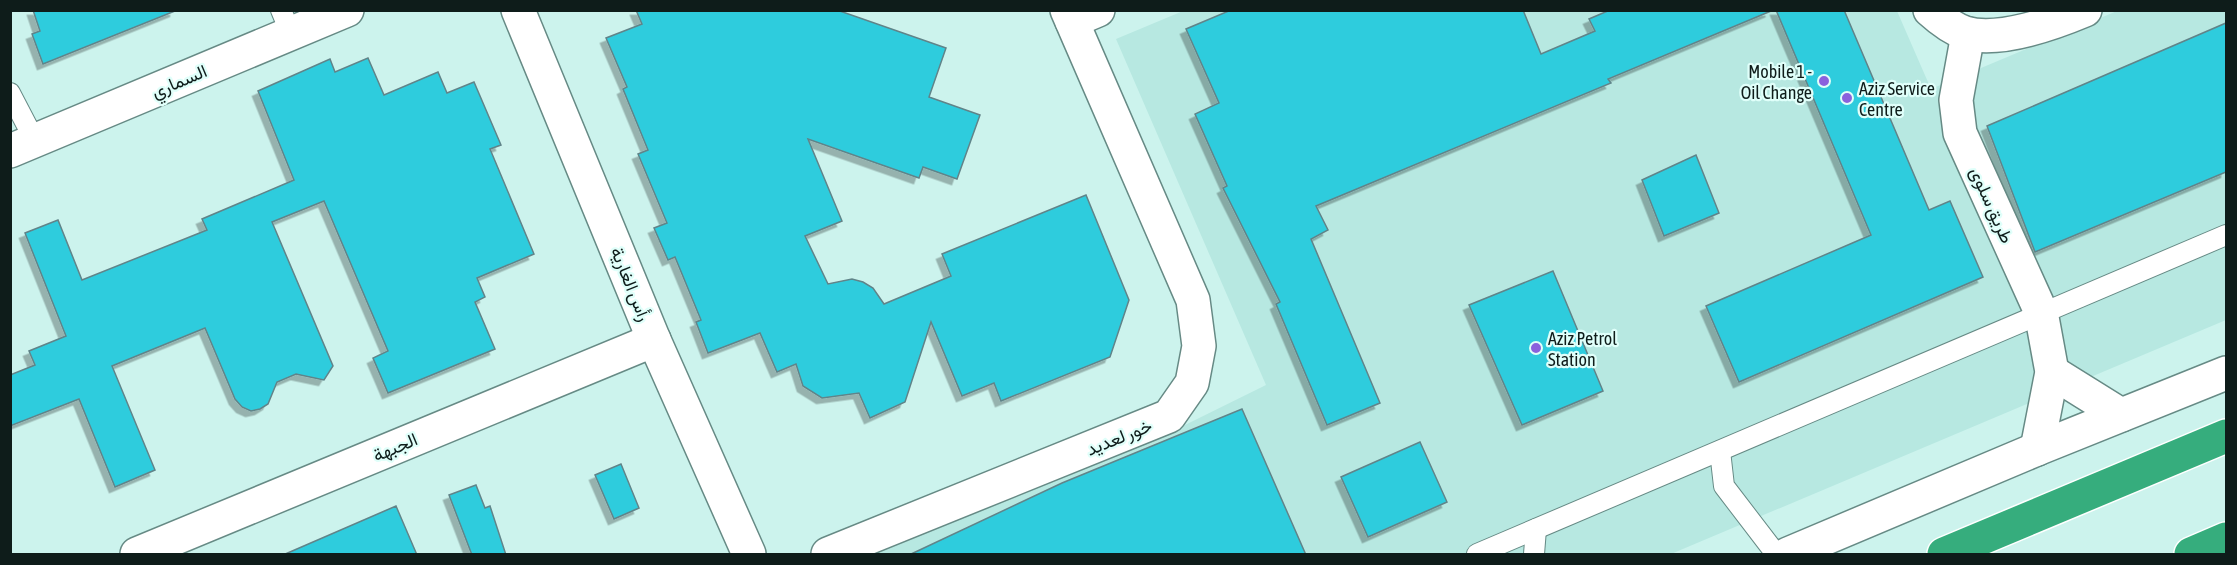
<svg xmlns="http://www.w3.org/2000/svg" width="2237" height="565" font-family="'Asap Condensed',Vazirmatn,sans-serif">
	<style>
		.built { fill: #b7e8e1 }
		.building { fill: #2fccdd; stroke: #608489; stroke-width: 1.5; filter: url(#shadow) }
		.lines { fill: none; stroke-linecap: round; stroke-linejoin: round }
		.lane-casing { stroke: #668a85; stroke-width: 22 }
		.street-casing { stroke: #668a85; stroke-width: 36 }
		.secondary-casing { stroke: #668a85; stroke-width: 36 }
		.highway-casing { stroke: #fff; stroke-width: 36 }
		.lane { stroke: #fff; stroke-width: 20 }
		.street { stroke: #fff; stroke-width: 33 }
		.secondary { stroke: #fff; stroke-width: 33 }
		.highway { stroke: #36ad7d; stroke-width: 33 }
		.poi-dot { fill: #8a62dd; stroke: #e0fffa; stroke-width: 2 }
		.labels { text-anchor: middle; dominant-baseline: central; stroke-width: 4.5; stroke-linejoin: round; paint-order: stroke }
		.poi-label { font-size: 18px; fill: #0e1c1a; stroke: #e0fffa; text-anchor: start }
		.street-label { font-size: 18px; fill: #0e1c1a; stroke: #e0fffa }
	</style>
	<defs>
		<filter id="shadow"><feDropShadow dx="-5.5" dy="5.5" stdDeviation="0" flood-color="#0004"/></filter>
	</defs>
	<rect width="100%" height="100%" fill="#ccf3ed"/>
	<polygon class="built" points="1183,11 1897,11 1931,89 2117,11 2226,11 2226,320 1671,554 873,554 1187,424 1266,385 1116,39"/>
	<g class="building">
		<polygon points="33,10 175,10 175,11 43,64 32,34 40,31"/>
		<polygon points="636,10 837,10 946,48 929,97 980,115 957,179 923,167 919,178 808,139 842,221 805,236 828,284 852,279 863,282 873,288 884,304 951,276 942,254 1086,195 1129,300 1110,357 1001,401 994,383 962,396 931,322 905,402 870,418 859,393 822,398 803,386 796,364 777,372 760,333 708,353 696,322 701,320 675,257 668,260 654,228 667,223 638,154 648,150 623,89 627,87 606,38 642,24"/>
		<polygon points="1231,10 1523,10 1541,54 1595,31 1589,19 1610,10 1771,11 1608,79 1611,83 1316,206 1328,230 1311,239 1380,403 1327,425 1276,304 1280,302 1223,188 1227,186 1195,114 1219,103 1186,29"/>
		<polygon points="1776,10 1844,10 1929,210 1950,201 1983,277 1739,382 1706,306 1871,235"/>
		<polygon points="2226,23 2226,172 2035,252 1987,126"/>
		<polygon points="368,58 384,95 438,72 447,93 474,82 501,145 490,149 534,254 477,278 485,297 475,302 495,349 388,393 373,358 388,351 324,201 272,222 333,366 324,380 296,374 277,382 268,404 260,409 251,411 242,407 235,399 205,328 112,366 155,470 115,487 79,399 10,426 10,375 35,365 29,351 66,336 25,233 58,220 82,280 207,230 202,219 294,180 258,91 330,59 335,72"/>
		<polygon points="1696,155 1719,213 1664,236 1642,180"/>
		<polygon points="1553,271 1603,391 1522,425 1469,305"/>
		<polygon points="1242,409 1306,555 909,555 1062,483"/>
		<polygon points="1420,442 1447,502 1368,537 1341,477"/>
		<polygon points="621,464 639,508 614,519 595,475"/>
		<polygon points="476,485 485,508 490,506 506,555 472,555 449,495"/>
		<polygon points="396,506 417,555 283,555"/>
	</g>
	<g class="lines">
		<defs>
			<g id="lane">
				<polyline points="281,10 291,34"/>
				<polyline points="10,93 35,141"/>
				<polyline points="1720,451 1724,486 1776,554"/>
				<polyline points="1477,554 2226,235"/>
				<polyline points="1534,554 1536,529"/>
			</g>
			<g id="street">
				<polyline points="518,10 654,340 749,554"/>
				<path d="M1930,10C1941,20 1951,28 1965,33C1998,43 2054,23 2085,10"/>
				<polyline points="1072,21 1098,10"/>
				<polyline points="1968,34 1956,100 1960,133 2041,312 2052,372 2037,449"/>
				<polyline points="10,151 347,10"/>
				<polyline points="2052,372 2121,415"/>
				<polyline points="137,554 654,340"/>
				<polyline points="828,554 1169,416 1192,383 1199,346 1193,300 1067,10"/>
			</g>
			<polyline id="secondary" points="1788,554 2037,449 2226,373"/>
			<g id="highway">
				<polyline points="1944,554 2226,436"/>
				<polyline points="2191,554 2226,539"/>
			</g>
		</defs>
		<use href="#lane" class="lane-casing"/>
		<use href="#street" class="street-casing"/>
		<use href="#secondary" class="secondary-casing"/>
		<use href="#highway" class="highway-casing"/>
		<use href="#lane" class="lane"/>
		<use href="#street" class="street"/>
		<use href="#secondary" class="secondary"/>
		<use href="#highway" class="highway"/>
	</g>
	<g class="poi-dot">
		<circle cx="1824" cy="81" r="6"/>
		<circle cx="1847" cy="98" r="6"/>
		<circle cx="1536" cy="348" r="6"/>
	</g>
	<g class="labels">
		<g class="poi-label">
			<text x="1812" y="71" text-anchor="end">Mobile 1 -<tspan x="1812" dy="21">Oil Change</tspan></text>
			<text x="1859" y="88">Aziz Service<tspan x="1859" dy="21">Centre</tspan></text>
			<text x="1548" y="338">Aziz Petrol<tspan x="1548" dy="21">Station</tspan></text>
		</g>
		<g class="street-label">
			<text transform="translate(179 81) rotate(-23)">السماري</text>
			<text transform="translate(1992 205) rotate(66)">طريق سلوى</text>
			<text transform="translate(631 284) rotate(68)">رأس الغارية</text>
			<text transform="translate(1119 437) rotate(-22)">خور لعديد</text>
			<text transform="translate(395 447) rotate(-23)">الجبهة</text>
		</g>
	</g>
	<rect width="2237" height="565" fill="none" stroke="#0e1c1a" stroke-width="24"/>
</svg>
